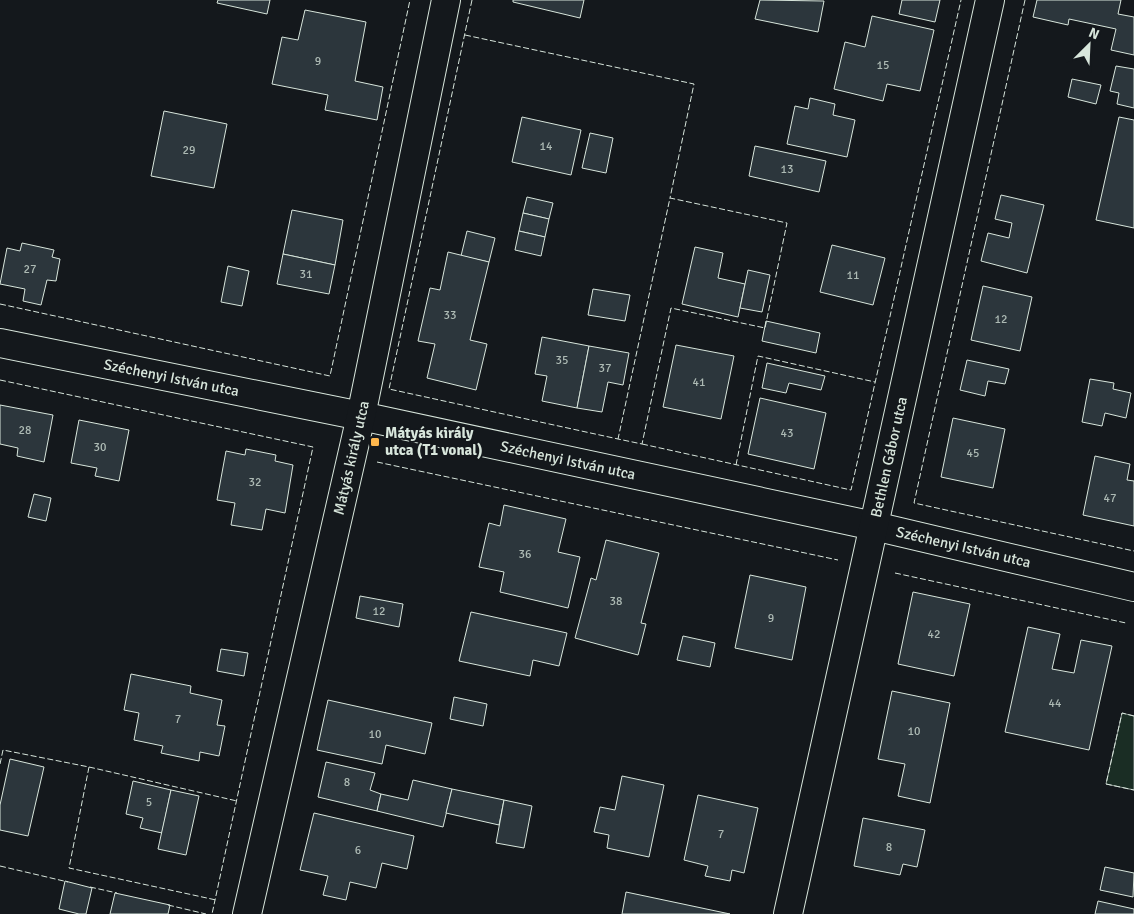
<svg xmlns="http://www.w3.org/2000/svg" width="1134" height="914" font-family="Signika,sans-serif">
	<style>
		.green { fill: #1a2d24; stroke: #939e99 }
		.building { fill: #2c363c; stroke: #d8e6dc }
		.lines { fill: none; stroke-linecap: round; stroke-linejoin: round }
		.minor-casing { stroke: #d8e6dc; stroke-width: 30 }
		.minor { stroke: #14181c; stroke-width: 28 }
		.fence { stroke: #d8e6dc; stroke-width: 1; stroke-dasharray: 6 2.5; stroke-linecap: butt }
		.poi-dot { fill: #ffb74d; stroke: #14181c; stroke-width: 2 }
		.labels { text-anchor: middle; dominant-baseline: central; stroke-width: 4; stroke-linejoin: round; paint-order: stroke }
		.number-label { font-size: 12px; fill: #adbab4 }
		.street-label { font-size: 15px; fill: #d8e6dc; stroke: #14181c }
		.poi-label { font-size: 15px; font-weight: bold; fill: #d8e6dc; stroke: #14181c; text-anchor: start }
	</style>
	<rect width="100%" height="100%" fill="#14181c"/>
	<polygon class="green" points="1122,713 1134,716 1134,790 1106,784"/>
	<g class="building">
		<polygon points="218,0 270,0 267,14 217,3"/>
		<polygon points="513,0 584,0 580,18 513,2"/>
		<polygon points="760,0 824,1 818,32 755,19"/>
		<polygon points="902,0 940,0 935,22 899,14"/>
		<polygon points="1037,0 1121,0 1118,14 1134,17 1134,55 1111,50 1116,29 1069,19 1068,25 1033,17"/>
		<polygon points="305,10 366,22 355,81 383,87 377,120 325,110 328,95 272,84 282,37 298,40"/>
		<polygon points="872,16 934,30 920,91 887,84 883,101 834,89 845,42 865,47"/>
		<polygon points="1116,66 1134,69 1134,108 1117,104 1119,93 1110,91"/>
		<polygon points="1072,79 1101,85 1096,104 1068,97"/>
		<polygon points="810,98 835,104 833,115 855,120 847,157 787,144 795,106 808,109"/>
		<polygon points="164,111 227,124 214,188 151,176"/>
		<polygon points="522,117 581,130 571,175 512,162"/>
		<polygon points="1119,117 1134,120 1134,228 1096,220"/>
		<polygon points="590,133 613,138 606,173 582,168"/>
		<polygon points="755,146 826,161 819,192 749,176"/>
		<polygon points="1001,195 1044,205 1027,273 981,261 988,233 1009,238 1012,223 995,219"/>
		<polygon points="527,197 553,203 549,219 523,213"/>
		<polygon points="292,210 343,220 335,265 283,254"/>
		<polygon points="523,213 549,219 545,237 519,231"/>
		<polygon points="467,231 495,238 489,262 461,256"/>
		<polygon points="519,231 545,237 541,256 515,250"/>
		<polygon points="22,243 54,250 52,257 60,259 56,281 47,280 41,305 23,301 25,289 0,284 7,248 20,251"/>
		<polygon points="832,245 885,258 873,305 820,292"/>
		<polygon points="695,247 723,253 718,278 745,284 738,317 682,304"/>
		<polygon points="448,252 489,262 470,340 487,344 476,390 427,378 435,344 418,341 430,288 440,290"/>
		<polygon points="283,254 335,265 329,294 277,284"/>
		<polygon points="228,266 249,271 242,306 221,302"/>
		<polygon points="748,270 770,275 762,312 740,308"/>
		<polygon points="983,286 1032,297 1020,351 971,340"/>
		<polygon points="593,289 630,295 625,321 588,315"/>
		<polygon points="766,321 820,333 816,353 762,341"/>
		<polygon points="542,337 589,346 577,408 542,401 547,376 535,374"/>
		<polygon points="676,345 734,356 721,419 663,407"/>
		<polygon points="589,346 629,353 623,385 608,382 602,412 577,408"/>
		<polygon points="967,360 1009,369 1005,384 988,381 985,396 960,390"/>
		<polygon points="767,363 825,376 821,390 789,383 786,393 762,388"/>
		<polygon points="1090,379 1114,383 1113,389 1131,393 1126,418 1105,413 1102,426 1082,422"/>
		<polygon points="760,398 826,413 814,469 748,454"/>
		<polygon points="0,405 53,415 44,462 17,456 18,448 0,444"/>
		<polygon points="953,418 1005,429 993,488 941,477"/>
		<polygon points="79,420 129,430 119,481 95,476 97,468 71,463"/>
		<polygon points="246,449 276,455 275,461 293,465 285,513 266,509 262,530 231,525 235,503 217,500 226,451 245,455"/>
		<polygon points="1095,456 1130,464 1127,480 1134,481 1134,526 1083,515"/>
		<polygon points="34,494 51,498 46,521 28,517"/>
		<polygon points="504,505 566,519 558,552 580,557 568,608 500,592 504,572 479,567 489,523 500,526"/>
		<polygon points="606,540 659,553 641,623 646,624 638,655 575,638 591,578 596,580"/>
		<polygon points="750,575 806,587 792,660 735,648"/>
		<polygon points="913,592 970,604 954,676 898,664"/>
		<polygon points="360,596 403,604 399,627 356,618"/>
		<polygon points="471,612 567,633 559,666 533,660 530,676 459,661"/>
		<polygon points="1028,627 1060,634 1052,669 1074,673 1081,640 1112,646 1089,750 1005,732"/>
		<polygon points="683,636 715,643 710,667 677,660"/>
		<polygon points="221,649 248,653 244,676 217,671"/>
		<polygon points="131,674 191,686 190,693 222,700 217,725 225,726 219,756 200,752 199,761 161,753 163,746 134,740 139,713 124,710"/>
		<polygon points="892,691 950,703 930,803 898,796 905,764 878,759"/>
		<polygon points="454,697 487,704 483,726 450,719"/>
		<polygon points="328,700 432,723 425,754 386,745 382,764 317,750"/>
		<polygon points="10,759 44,767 28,836 0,830 0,805"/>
		<polygon points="326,762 375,773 370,790 381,794 377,811 318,797"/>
		<polygon points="622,776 664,785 649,857 607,848 609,835 594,832 600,807 615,810"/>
		<polygon points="413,780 452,789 443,827 377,811 381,794 408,800"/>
		<polygon points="133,781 171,790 162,833 140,828 143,818 126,814"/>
		<polygon points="452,789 504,800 499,825 446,813"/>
		<polygon points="171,790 199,796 186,855 158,849"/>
		<polygon points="698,795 758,808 744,873 732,870 730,881 705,876 708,866 684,860"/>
		<polygon points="504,800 532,806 524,848 496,843"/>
		<polygon points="314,813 414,836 407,869 382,863 376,888 350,882 346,900 323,895 328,876 300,870"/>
		<polygon points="863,818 925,830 917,867 903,864 900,875 854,866"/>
		<polygon points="1105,867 1134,873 1133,897 1100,890"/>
		<polygon points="65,881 92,888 86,914 79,914 59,909"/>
		<polygon points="626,892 730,914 622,914"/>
		<polygon points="115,893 170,905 168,914 110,914"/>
		<polygon points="1098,901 1134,909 1134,914 1095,914"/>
	</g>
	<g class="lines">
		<defs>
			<g id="minor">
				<path id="s1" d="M0,343L361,416L874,526L1134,587"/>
				<path id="s2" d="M247,914L361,416L446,0"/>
				<path id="s3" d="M788,914L990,0"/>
			</g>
		</defs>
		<use href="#minor" class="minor-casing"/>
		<use href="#minor" class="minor"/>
		<g class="fence">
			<polyline points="472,0 389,389 618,439 642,444 671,308 765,328 787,223 670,198 618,439"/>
			<polyline points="1025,0 914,503 1134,551"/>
			<polyline points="465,35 694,84 670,198"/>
			<polyline points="0,304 330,376 410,0"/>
			<polyline points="0,380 313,447 212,914"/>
			<polyline points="642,444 851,490 961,0"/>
			<polyline points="377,462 838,560"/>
			<polyline points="736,465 758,356 875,382"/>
			<polyline points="895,573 1126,623"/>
			<polyline points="1134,716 1122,713 1106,784 1134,790"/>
			<polyline points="0,764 3,750 89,767 69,868 216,900"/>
			<polyline points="89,767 237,801"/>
			<polyline points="0,866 68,882"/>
			<polyline points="90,887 117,893"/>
			<polyline points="168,905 206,914"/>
		</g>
	</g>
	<rect class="poi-dot" x="370" y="437" width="10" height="10" rx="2.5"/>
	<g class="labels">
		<g class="number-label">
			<text x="318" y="61">9</text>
			<text x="883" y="65">15</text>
			<text x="546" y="146">14</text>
			<text x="189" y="150">29</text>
			<text x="787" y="169">13</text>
			<text x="30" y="269">27</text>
			<text x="306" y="274">31</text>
			<text x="853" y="275">11</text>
			<text x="450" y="315">33</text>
			<text x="1001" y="319">12</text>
			<text x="562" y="360">35</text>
			<text x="605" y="368">37</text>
			<text x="699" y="382">41</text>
			<text x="25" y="430">28</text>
			<text x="787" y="433">43</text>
			<text x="100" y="447">30</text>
			<text x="973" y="453">45</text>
			<text x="255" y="482">32</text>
			<text x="1110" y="498">47</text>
			<text x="525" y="554">36</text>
			<text x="616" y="601">38</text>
			<text x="379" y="611">12</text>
			<text x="771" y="618">9</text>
			<text x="934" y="634">42</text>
			<text x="1055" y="703">44</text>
			<text x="178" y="719">7</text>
			<text x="914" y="731">10</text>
			<text x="375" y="734">10</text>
			<text x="347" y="782">8</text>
			<text x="149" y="802">5</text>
			<text x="721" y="834">7</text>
			<text x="889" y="847">8</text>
			<text x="358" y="850">6</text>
		</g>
		<g class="street-label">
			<text stroke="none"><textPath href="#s1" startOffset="175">Széchenyi István utca</textPath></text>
			<text stroke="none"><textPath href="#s3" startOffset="468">Bethlen Gábor utca</textPath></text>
			<text stroke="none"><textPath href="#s2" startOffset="468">Mátyás király utca</textPath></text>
			<text stroke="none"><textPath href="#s1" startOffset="580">Széchenyi István utca</textPath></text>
			<text stroke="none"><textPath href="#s1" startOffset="985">Széchenyi István utca</textPath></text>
		</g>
		<g class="poi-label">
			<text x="385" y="433">Mátyás király<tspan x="385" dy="17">utca (T1 vonal)</tspan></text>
		</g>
	</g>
	<g transform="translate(1089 45) rotate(24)" stroke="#14181c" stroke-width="4" paint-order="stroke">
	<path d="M0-4L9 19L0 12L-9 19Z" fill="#d8e6dc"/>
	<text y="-8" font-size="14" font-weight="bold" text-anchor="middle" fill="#d8e6dc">N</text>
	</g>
</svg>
